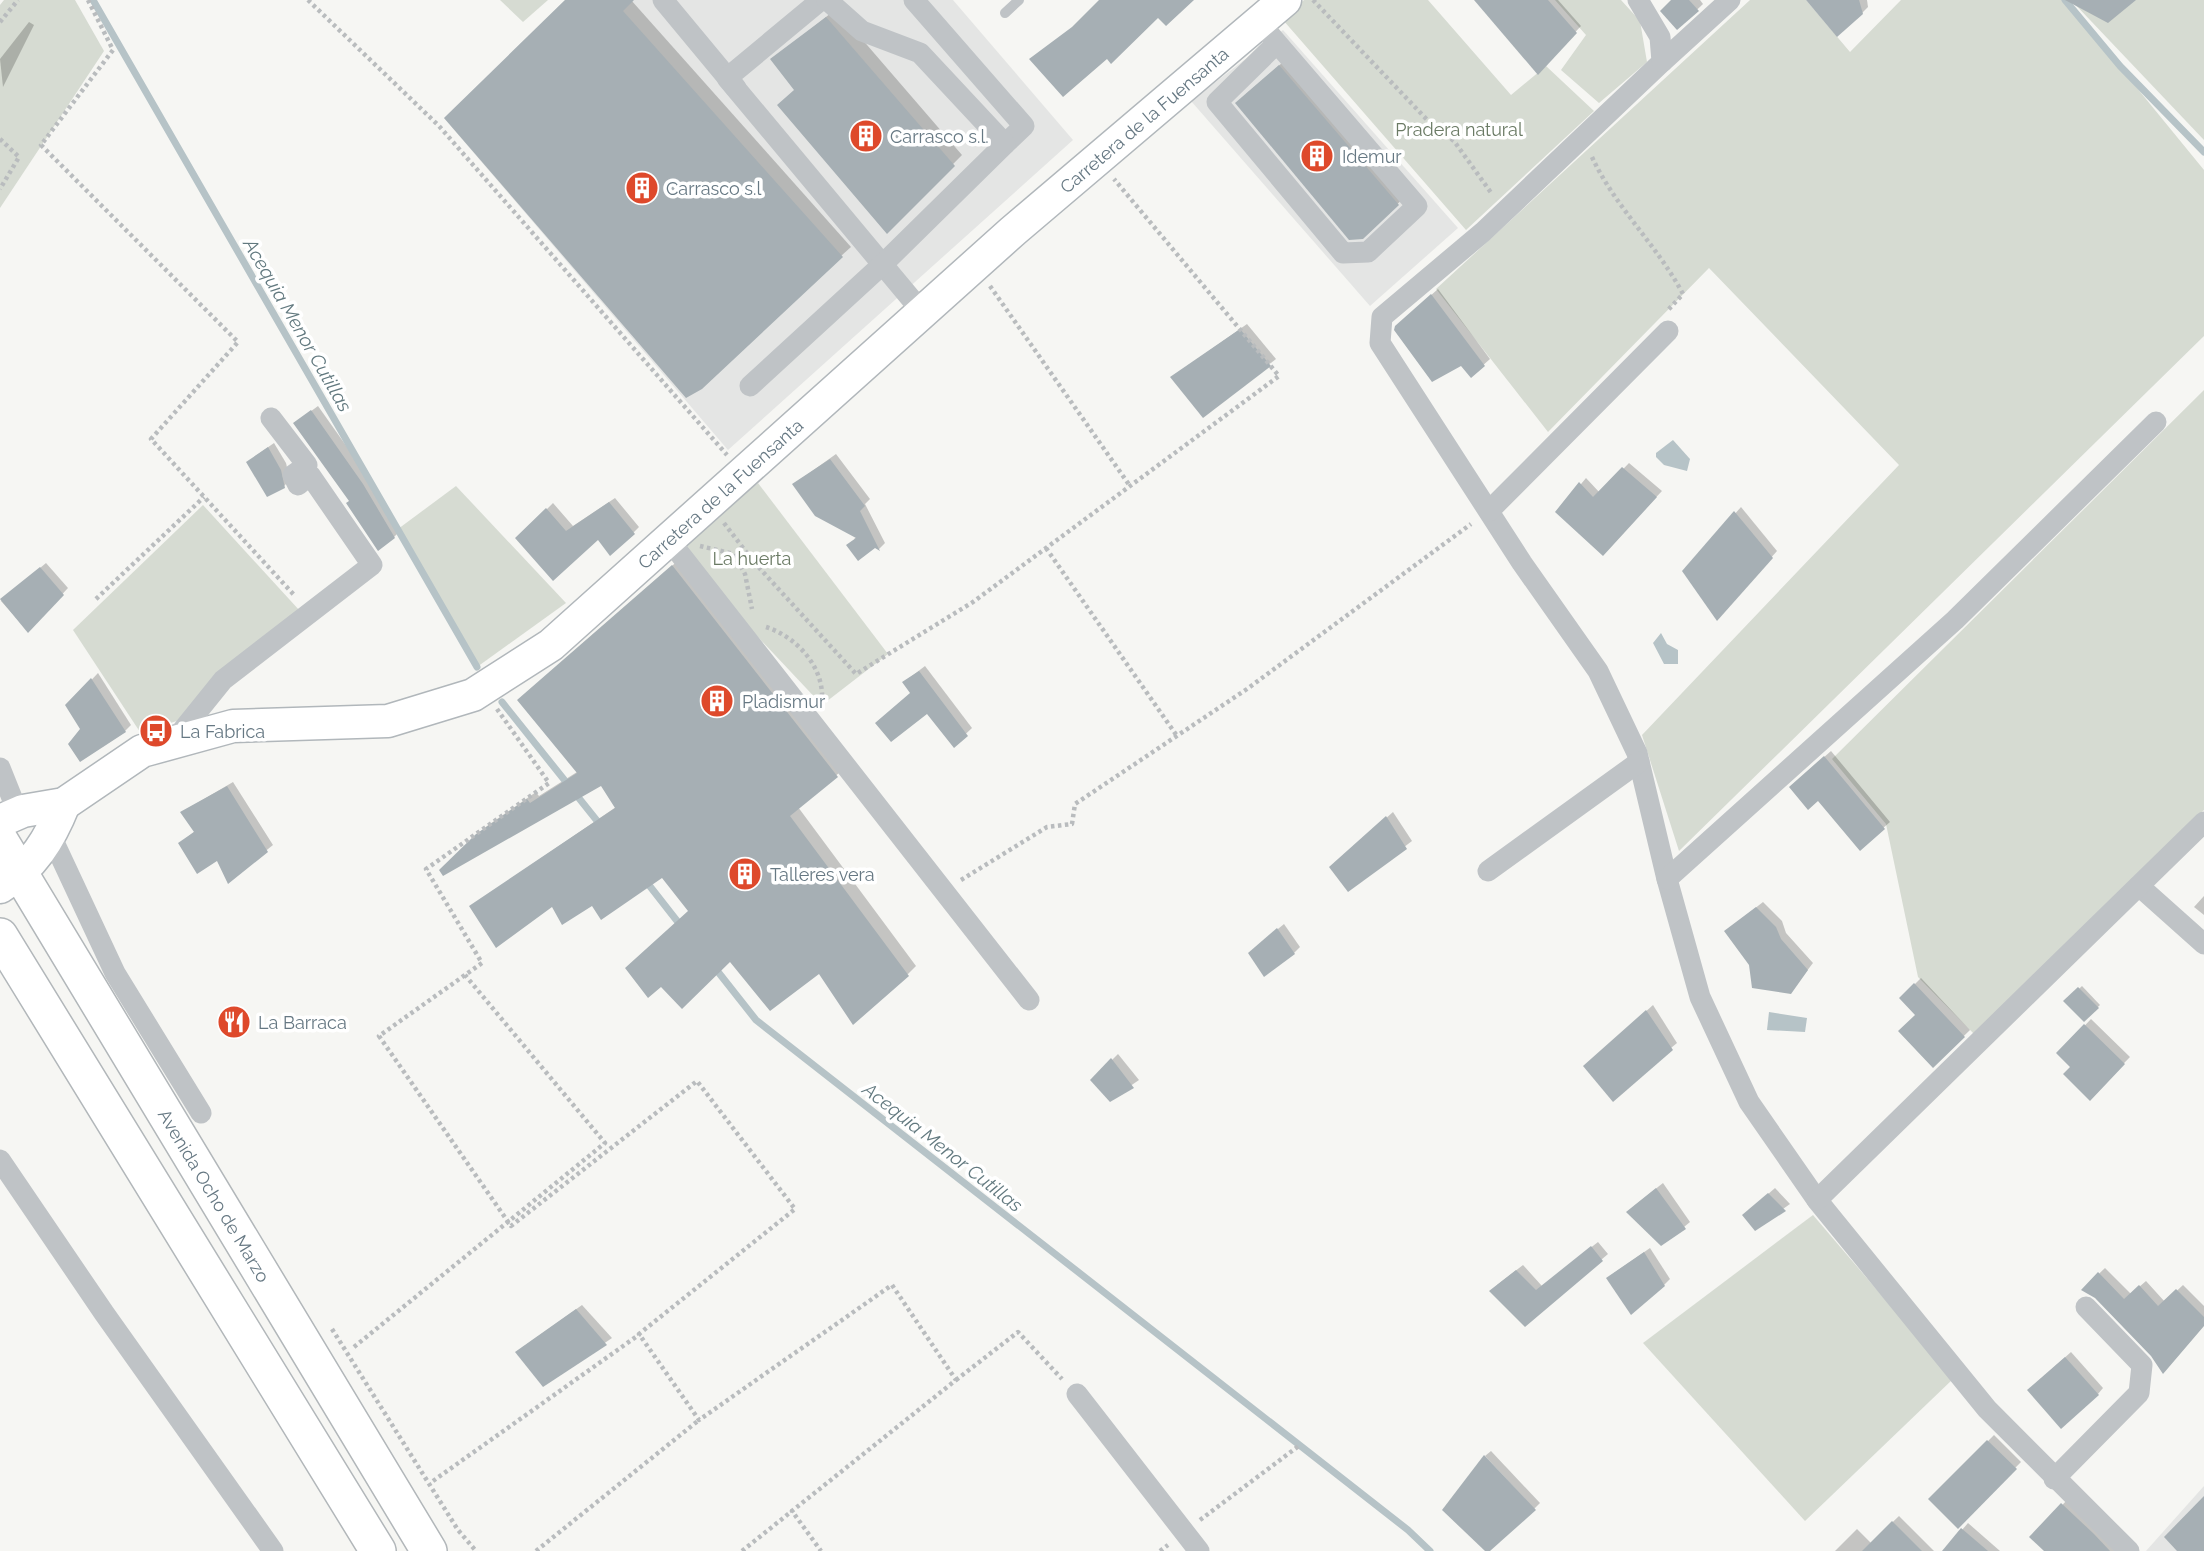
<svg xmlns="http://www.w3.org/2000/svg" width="2204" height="1551" font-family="Raleway,sans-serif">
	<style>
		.built { fill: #e4e5e4 }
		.green { fill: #d6dbd2 }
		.water { fill: #b6c3c7 }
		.shadow { fill: #0003 }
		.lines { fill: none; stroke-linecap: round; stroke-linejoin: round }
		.stream { stroke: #b6c3c7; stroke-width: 7 }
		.building { fill: #a6afb4 }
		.secondary-casing { stroke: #b1b7bb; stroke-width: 35 }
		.primary-casing { stroke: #b2b7ba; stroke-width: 38 }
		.path { stroke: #b9bcbe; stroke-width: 4.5; stroke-dasharray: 3.5 3.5; stroke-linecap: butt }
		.lane { stroke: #bfc3c6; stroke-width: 10 }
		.street { stroke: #bfc3c6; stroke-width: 21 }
		.secondary { stroke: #fff; stroke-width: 32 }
		.primary { stroke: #fff; stroke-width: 35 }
		.labels { text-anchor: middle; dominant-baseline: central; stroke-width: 7; stroke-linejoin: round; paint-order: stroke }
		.street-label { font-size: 18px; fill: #667883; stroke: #fff }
		.park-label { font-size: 18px; fill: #6a7a64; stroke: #fff }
		.poi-label { font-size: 18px; fill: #667883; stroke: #fff; text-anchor: start }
		.water-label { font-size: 19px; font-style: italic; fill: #62797f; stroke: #fff }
	</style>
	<rect width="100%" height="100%" fill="#f6f6f3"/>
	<g class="built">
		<polygon points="565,0 953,0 1073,140 728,450 444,118"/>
		<polygon points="1283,30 1458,228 1370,306 1191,101"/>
		<polygon points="2204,1486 2204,1551 2146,1551"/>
	</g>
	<g class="green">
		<polygon points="4,0 75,0 104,51 0,208 0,5"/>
		<polygon points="500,0 548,0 523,22"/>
		<polygon points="1304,0 1428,0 1511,95 1546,66 1594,111 1466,230 1283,20"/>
		<polygon points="1555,0 1621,0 1640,21 1647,62 1599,103 1561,70 1586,35"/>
		<polygon points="1750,0 1806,0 1850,52 1901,0 2065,0 2204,170 2204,336 1679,851 1642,735 1899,465 1709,268 1548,432 1436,289"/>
		<polygon points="2071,0 2204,0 2204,140"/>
		<polygon points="2204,390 2204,810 1975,1035 1918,977 1886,824 1832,759"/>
		<polygon points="758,483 888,654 822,705 675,549"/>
		<polygon points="456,486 566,603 477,667 398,529"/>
		<polygon points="203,505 300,611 177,721 140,732 73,630"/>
		<polygon points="1813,1215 1953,1379 1805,1521 1643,1343"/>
	</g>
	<g class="water">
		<polygon points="1673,440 1690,459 1687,471 1664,465 1656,457 1656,453"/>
		<polygon points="1661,633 1667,644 1678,650 1678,664 1664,664 1653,643"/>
		<polygon points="1769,1012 1807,1018 1805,1032 1767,1030"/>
	</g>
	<g class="shadow">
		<polygon points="567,0 631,0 851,247 841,256"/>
		<polygon points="1476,0 1558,0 1581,26 1538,72"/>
		<polygon points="1673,0 1700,0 1703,4 1678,28"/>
		<polygon points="1818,0 1867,0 1868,7 1862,13"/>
		<polygon points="836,9 962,155 887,231 796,89 772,60"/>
		<polygon points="29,22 34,25 3,87 0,59"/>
		<polygon points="1289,57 1407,195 1362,237 1246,94"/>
		<polygon points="1438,289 1490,359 1471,376 1461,363 1403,320"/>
		<polygon points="1247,324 1276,359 1203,416 1172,377"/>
		<polygon points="318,406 369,478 400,531 394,537 351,501 295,423"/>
		<polygon points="274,443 286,463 290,480 284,486 254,457"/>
		<polygon points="836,454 870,499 865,504 885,543 879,549 854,539 857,537 794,484"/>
		<polygon points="1629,463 1662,491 1603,553 1558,512 1586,478 1600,493"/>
		<polygon points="615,498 639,527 633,533 598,538 518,538 553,503 573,526"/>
		<polygon points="1741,507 1777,551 1723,612 1684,571"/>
		<polygon points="681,558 845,768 798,807 916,966 908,974 820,971 690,911 662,876 552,905 471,906 616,807 602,783 441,871 487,826 536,792 539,796 577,772 528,692"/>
		<polygon points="46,563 68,588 28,631 1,601"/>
		<polygon points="925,666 972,728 954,745 904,682"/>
		<polygon points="98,673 131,725 125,731 68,705"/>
		<polygon points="1831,751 1890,822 1860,848 1818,799 1797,781"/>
		<polygon points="233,782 273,845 228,881 218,858 180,843 195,831 182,812"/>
		<polygon points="1393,812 1412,841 1349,889 1338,861"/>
		<polygon points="2204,896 2204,915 2194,907"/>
		<polygon points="1763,902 1782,921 1786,933 1813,963 1790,993 1751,965 1726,931"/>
		<polygon points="1284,924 1300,947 1294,953 1256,947"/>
		<polygon points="1921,978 1970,1030 1933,1066 1917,1015 1901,998"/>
		<polygon points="2082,986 2100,1005 2084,1020 2066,1001"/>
		<polygon points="1653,1005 1677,1043 1671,1048 1591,1061"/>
		<polygon points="2091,1019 2130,1057 2090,1098 2073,1067 2059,1053"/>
		<polygon points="1118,1054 1139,1080 1110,1100 1092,1080"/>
		<polygon points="1663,1183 1690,1222 1684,1227 1634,1206"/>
		<polygon points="1775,1188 1790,1204 1755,1229 1751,1209"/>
		<polygon points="1598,1242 1608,1254 1525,1325 1497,1285 1523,1265 1542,1286"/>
		<polygon points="1650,1248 1670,1279 1664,1285 1614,1273"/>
		<polygon points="2105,1268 2131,1294 2146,1281 2165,1302 2183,1285 2204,1306 2204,1324 2153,1355 2097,1296 2083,1289"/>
		<polygon points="582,1305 612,1338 543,1385 523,1347"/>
		<polygon points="2071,1352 2103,1388 2098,1394 2035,1384"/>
		<polygon points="1994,1435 2021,1462 1958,1526 1931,1499"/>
		<polygon points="1491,1451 1540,1503 1534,1509 1485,1456"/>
		<polygon points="2068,1499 2123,1551 2046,1551 2032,1537"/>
		<polygon points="1899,1516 1934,1551 1835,1551 1857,1529 1871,1543"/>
		<polygon points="1968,1523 2000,1551 1944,1551"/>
	</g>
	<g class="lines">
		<g class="stream">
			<polyline points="93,0 477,667"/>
			<polyline points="2065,0 2120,66 2204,152"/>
			<polyline points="502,702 602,827"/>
			<polyline points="645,880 681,926"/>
			<polyline points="715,968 756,1020 1408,1530 1430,1551"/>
		</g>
	</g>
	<g class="building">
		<polygon points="565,0 634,0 623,11 843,257 702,389 686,398 444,118"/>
		<polygon points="1099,0 1194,0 1166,26 1158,18 1111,64 1107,59 1063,97 1029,59 1072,27"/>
		<polygon points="1474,0 1548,0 1577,33 1538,75"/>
		<polygon points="1671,0 1689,0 1699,11 1677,30 1660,11"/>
		<polygon points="1806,0 1859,0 1863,14 1837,37"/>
		<polygon points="2065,0 2136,0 2108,23"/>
		<polygon points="826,17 955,166 887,234 777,105 794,90 770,59"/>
		<polygon points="1279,65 1399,205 1363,239 1349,240 1235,103"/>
		<polygon points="1431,294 1485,366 1471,378 1461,366 1432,382 1394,330 1395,326"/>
		<polygon points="1240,329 1271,366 1203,418 1170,377"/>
		<polygon points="311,410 363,484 395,538 378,551 346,503 349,501 293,423"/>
		<polygon points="268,447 281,470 285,488 267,497 246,462"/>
		<polygon points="830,459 865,506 860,511 880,551 875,548 858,561 846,545 856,538 815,516 792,484"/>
		<polygon points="1622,467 1657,497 1603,556 1555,512 1579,482 1593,497"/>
		<polygon points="609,502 635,534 610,556 598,540 553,581 515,538 546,508 566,531"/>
		<polygon points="1734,511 1773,558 1717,621 1682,571"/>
		<polygon points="672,565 838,777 790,816 909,976 853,1025 819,974 770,1011 730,962 682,1009 661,987 648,998 625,968 688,911 662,878 601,920 592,906 562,925 552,907 496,948 469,906 615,808 601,786 443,876 439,870 476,834 527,799 530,803 577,773 517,700"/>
		<polygon points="40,567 64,595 28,633 0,599"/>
		<polygon points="919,671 968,736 954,748 927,714 891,742 875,723 910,693 902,682"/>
		<polygon points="91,678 126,732 80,762 68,744 80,729 65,705"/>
		<polygon points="1824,756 1885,829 1860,851 1818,801 1808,810 1789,787"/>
		<polygon points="227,786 268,852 228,884 217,861 197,874 178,843 194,832 180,812"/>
		<polygon points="1386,816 1407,849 1348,892 1329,867"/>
		<polygon points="1756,907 1776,927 1781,939 1808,970 1791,994 1752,988 1749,965 1724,931"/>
		<polygon points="1277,928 1295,954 1264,977 1248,953"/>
		<polygon points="1914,983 1965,1037 1933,1068 1898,1031 1915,1015 1899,998"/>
		<polygon points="2078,987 2099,1008 2084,1022 2063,1001"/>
		<polygon points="1646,1010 1673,1050 1613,1102 1583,1066"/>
		<polygon points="2084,1024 2125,1064 2090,1101 2063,1074 2070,1067 2056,1053"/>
		<polygon points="1111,1058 1134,1088 1110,1102 1090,1080"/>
		<polygon points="1656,1188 1686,1229 1661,1246 1626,1212"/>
		<polygon points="1768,1193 1786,1211 1755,1231 1742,1215"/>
		<polygon points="1591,1246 1603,1261 1525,1327 1489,1291 1516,1270 1536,1290"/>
		<polygon points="1644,1252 1665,1286 1631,1315 1606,1278"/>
		<polygon points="2098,1272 2124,1299 2139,1285 2158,1306 2176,1289 2204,1317 2204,1326 2163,1374 2151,1356 2095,1298 2081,1290"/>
		<polygon points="576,1309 607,1345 543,1387 515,1352"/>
		<polygon points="2065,1357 2099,1395 2061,1429 2027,1390"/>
		<polygon points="1987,1440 2017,1469 1958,1529 1928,1499"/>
		<polygon points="1484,1455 1536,1510 1490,1551 1485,1551 1442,1510"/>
		<polygon points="2204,1496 2204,1551 2177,1551 2164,1537"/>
		<polygon points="2061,1503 2094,1534 2110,1551 2044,1551 2029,1537"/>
		<polygon points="1892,1521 1922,1551 1862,1551"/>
		<polygon points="1961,1528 1988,1551 1942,1551"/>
	</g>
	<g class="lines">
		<defs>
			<g id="secondary">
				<path id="s1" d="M0,821L23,811L64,804L142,751L233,726L388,721L473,695L551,645L1013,231L1285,0"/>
				<path d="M0,887C33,867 50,839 64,804"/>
			</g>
			<g id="primary">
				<path id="s2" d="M0,840L429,1551"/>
				<polyline points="0,936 378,1551"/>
			</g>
		</defs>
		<use href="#secondary" class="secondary-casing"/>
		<use href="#primary" class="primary-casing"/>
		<g class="path">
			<polyline points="88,0 113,50 41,145 238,342 151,439 295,596"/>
			<polyline points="308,0 439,126 727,455"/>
			<polyline points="1313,0 1433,126 1454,141 1492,194"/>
			<polyline points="0,22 18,0"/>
			<polyline points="0,139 19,157 0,189"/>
			<path d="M1592,157C1615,207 1657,245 1683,294L1668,310"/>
			<polyline points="990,286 1130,486"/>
			<polyline points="724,523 753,561 856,674 973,602 1279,376 1114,179"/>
			<polyline points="700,546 734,554 745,574 752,609"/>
			<polyline points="1046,548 1177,736"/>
			<polyline points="96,599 204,497"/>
			<path d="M766,627C797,637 824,667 822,700"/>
			<polyline points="497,709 549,783 426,869 482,963 379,1036 511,1226 697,1081 795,1209 639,1334 699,1420 892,1285 956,1380 792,1511 821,1551"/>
			<polyline points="961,880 1047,827 1072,824 1075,804 1247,689 1471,524"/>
			<polyline points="332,1329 458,1530 476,1551"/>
			<polyline points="354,1347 605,1143 465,975"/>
			<polyline points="956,1380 1018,1332 1062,1379"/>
			<polyline points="433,1481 640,1334"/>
			<polyline points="1200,1520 1300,1445"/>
			<polyline points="536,1551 699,1420"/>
			<polyline points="742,1551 792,1511"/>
			<polyline points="1160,1551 1168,1545"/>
		</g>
		<polyline class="lane" points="1005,13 1019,0"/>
		<g class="street">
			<polyline points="663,0 736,88"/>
			<polyline points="821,0 727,78 923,313"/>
			<polyline points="914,0 1024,126 1005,144"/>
			<polyline points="1638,0 1660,37 1662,62 1483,232 1382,317 1380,343 1522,563 1598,671 1637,753 1667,879 1700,997 1749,1102 1817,1200 1987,1409 2129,1551"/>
			<polyline points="1260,23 1277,43 1417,206 1368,252 1343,253 1217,102 1277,43"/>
			<polyline points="1662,62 1730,0"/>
			<polyline points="750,386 883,264 1005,144 920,53 862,31 827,0"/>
			<polyline points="1489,511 1668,331"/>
			<polyline points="669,540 1029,1000"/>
			<polyline points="173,742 223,680 372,565 310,475 298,485 293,475 307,465 271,418"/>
			<polyline points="0,768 18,813"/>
			<polyline points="51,836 115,973 201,1113"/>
			<polyline points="1488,871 1639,762"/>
			<polyline points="1667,879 1955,620 2156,422"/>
			<polyline points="2139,886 2204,944"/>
			<polyline points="0,1160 104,1313 273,1551"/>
			<polyline points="1817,1200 2204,822"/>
			<polyline points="1077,1394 1199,1551"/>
			<polyline points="2054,1479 2139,1393 2142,1365 2086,1307"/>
		</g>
		<use href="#secondary" class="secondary"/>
		<use href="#primary" class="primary"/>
	</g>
	<defs>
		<symbol id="building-disc" viewBox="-11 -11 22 22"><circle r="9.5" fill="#de492b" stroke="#fff"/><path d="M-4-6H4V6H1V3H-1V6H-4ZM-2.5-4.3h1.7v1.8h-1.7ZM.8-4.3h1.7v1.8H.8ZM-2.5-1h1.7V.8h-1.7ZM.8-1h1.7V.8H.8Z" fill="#fff"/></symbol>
		<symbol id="bus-disc" viewBox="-11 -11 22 22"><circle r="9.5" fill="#de492b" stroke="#fff"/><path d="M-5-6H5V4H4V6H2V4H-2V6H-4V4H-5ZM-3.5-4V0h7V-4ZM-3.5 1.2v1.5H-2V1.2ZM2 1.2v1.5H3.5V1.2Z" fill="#fff"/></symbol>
		<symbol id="restaurant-disc" viewBox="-11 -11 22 22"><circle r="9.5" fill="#de492b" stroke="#fff"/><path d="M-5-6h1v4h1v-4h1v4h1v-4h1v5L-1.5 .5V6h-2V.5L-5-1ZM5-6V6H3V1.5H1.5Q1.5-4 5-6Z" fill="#fff"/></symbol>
	</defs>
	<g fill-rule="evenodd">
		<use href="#building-disc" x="847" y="117" width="38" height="38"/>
		<use href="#building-disc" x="1298" y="137" width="38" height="38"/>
		<use href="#building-disc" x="623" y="169" width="38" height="38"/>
		<use href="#building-disc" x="698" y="682" width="38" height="38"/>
		<use href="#bus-disc" x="137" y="712" width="38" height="38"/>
		<use href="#building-disc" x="726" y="855" width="38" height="38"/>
		<use href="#restaurant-disc" x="215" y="1003" width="38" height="38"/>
	</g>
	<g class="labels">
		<g class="street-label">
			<text stroke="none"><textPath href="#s1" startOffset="1384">Carretera de la Fuensanta</textPath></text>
			<text stroke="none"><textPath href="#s1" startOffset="819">Carretera de la Fuensanta</textPath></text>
			<text stroke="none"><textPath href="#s2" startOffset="415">Avenida Ocho de Marzo</textPath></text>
		</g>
		<g class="park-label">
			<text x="1459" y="129">Pradera natural</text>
			<text x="752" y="558">La huerta</text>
		</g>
		<g class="poi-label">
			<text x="890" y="136">Carrasco s.l.</text>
			<text x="1342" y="156">Idemur</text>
			<text x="666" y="188">Carrasco s.l</text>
			<text x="742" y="701">Pladismur</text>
			<text x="180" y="731">La Fabrica</text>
			<text x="770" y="874">Talleres vera</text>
			<text x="258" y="1022">La Barraca</text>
		</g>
		<g class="water-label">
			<text transform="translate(298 325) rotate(60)">Acequia Menor Cutillas</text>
			<text transform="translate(943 1147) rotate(38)">Acequia Menor Cutillas</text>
		</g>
	</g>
</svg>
